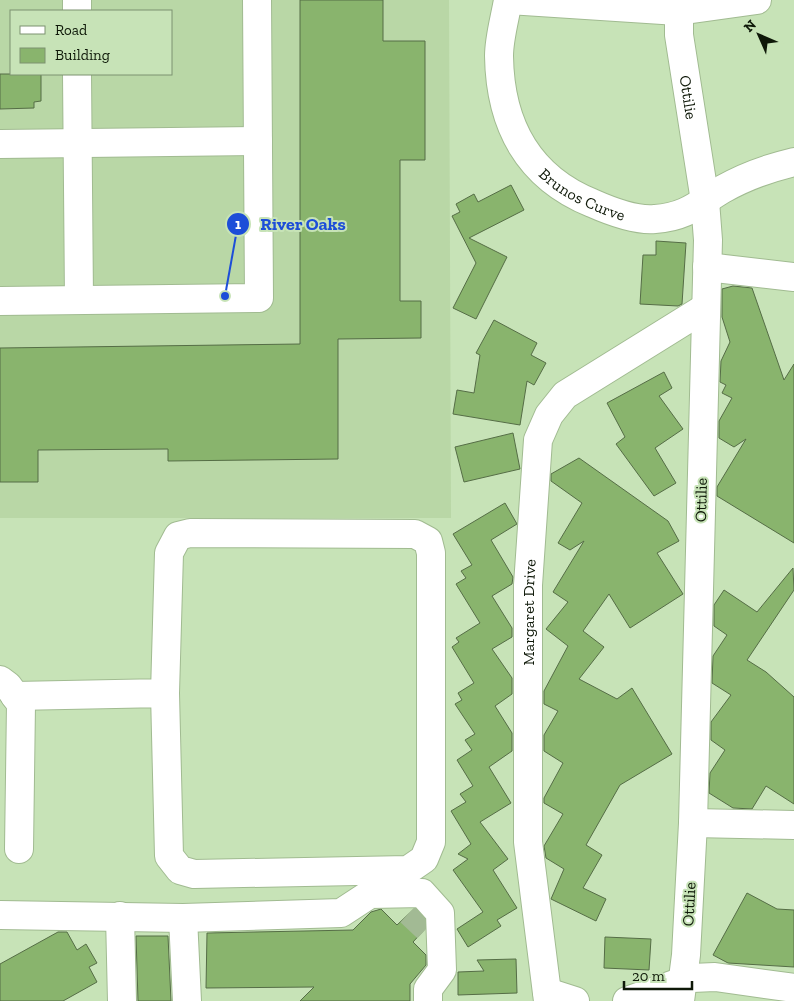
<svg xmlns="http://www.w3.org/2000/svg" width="794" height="1001" font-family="'Zilla Slab',serif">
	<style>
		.built { fill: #b9d7a6; fill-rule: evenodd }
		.building { fill: #89b46d; stroke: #556d46 }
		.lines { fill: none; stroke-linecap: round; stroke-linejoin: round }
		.minor-tunnel { stroke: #a2ba94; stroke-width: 28; stroke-dasharray: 28 14; stroke-linecap: butt }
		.minor-casing { stroke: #a1bb91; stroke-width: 30 }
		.minor { stroke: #fff; stroke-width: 28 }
		.labels { text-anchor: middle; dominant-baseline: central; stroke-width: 4; stroke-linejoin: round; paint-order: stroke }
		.street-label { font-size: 16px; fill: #0e1808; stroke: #c7e3b7 }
		.leader { fill: none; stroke: #1d4ed8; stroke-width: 2 }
		.callout-dot { fill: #1d4ed8; stroke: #c7e3b7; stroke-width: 2 }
		.mark-label { font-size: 15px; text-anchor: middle; font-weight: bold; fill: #fff }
		.callout-label { font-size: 18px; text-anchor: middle; font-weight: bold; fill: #1d4ed8; stroke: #c7e3b7; stroke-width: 4; stroke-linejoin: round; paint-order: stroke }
	</style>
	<rect width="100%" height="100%" fill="#c7e3b7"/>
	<path class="built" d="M0,0H449L451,518H0ZM11,11H171V74H11Z"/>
	<g class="building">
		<polygon points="300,0 383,0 383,41 425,41 425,160 400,160 400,301 421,301 421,338 338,339 338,459 168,461 168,449 38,450 38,482 0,482 0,348 300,344"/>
		<polygon points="0,74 41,74 41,101 34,102 34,108 0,109"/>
		<polygon points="511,185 524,210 469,238 507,257 476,319 453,308 476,263 452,216 460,212 456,204 474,194 478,202"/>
		<polygon points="656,241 686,243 682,304 678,306 640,304 643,255 656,255"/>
		<polygon points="733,286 752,288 784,380 794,364 794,543 717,496 717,487 746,439 734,447 719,438 719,421 732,398 722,393 726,385 720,382 721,361 730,342 722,317 722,289"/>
		<polygon points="494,320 537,343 531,355 546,363 534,385 527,381 520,425 453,414 457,390 474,393 480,355 476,353"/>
		<polygon points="664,372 672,388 659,396 683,429 655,448 676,483 654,496 616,444 625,437 607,403"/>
		<polygon points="513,433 520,469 464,482 455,447"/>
		<polygon points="579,458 668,521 679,541 657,553 683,594 630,628 609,594 583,631 604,647 579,679 617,699 632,688 672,754 620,785 586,845 602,855 583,888 606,899 596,921 551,899 564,869 546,858 544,846 563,814 544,803 544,798 563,763 544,751 544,735 558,711 544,704 544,691 568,646 546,629 568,602 553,592 584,541 570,550 558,543 582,503 551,481 551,474"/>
		<polygon points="505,503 517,524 491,540 513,577 512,584 492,596 512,628 512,637 492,649 512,678 512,694 495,706 512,733 512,751 489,767 511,803 480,822 508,859 493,870 517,908 497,920 501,926 468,947 457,929 483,912 453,870 468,859 458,854 471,844 451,811 466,802 460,794 473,786 457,760 472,750 465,740 475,734 455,704 462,700 458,693 474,683 452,647 459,642 456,638 480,623 456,584 466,578 461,571 472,565 453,534"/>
		<polygon points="793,568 794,590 747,660 766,672 794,697 794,804 766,786 752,809 733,808 709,793 710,773 725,750 711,740 711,722 731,695 712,683 713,656 727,635 714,626 714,605 724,590 757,612"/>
		<polygon points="747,893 777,909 794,910 794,967 728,963 713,955"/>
		<polygon points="381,909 397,925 414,909 425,919 425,929 413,942 426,955 426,965 410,984 410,1001 300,1001 314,987 206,988 207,933 353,930 371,912"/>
		<polygon points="58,932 67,932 77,950 86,944 97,963 89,967 97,982 63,1001 0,1001 0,964"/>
		<polygon points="136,936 168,936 171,1001 138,1001"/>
		<polygon points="605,937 651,939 649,970 604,968"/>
		<polygon points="516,959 517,993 458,995 458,972 484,971 477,960"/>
	</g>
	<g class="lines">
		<polyline class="minor-tunnel" points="410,912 427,928"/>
		<defs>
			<g id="minor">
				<polyline points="77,0 77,11"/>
				<path id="s1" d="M508,0C505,18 499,38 499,56C500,125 528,177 592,203C610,211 635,221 655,219C686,217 698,204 723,189C746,176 769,168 794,162"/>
				<polyline points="508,0 678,11 757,0"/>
				<path id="s2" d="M679,0V35L705,201L708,240L693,823L686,955L680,1001"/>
				<polyline points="77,74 79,300"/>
				<polyline points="0,144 258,141"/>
				<polyline points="707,267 794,277"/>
				<polyline points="0,301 259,298 257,0"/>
				<polyline points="0,680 8,686 21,704 19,849"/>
				<polyline points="15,696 165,693 169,856 180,870 194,874 408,870 424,859 431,842 431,553 428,541 415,534 190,533 178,536 169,553 165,693"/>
				<polyline points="693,823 794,825"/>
				<polyline points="0,915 183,918 341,913 370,894 422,893 440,913 442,970 428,989 428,1001"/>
				<polyline points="120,916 122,1001"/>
				<polyline points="183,918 187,1001"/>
				<polyline points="547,992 575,1001"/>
				<path id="s3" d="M548,1001L528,842V585L538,440L549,415L565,395L705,308"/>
				<polyline points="627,1001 692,978 715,977 794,988"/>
			</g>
		</defs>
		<use href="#minor" class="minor-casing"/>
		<use href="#minor" class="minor"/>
	</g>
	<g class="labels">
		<g class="street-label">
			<text stroke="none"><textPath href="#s2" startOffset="98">Ottilie</textPath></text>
			<text stroke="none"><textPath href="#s1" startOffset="230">Brunos Curve</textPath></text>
			<text transform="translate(701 500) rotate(-89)">Ottilie</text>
			<text stroke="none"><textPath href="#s3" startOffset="390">Margaret Drive</textPath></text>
			<text transform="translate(689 904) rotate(-87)">Ottilie</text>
		</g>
	</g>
	<path class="leader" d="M225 296L238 224"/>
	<g class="callout-dot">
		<circle cx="225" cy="296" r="5"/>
		<circle cx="238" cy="224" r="12"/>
	</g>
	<g class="mark-label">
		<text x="238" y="229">1</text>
	</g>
	<g class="callout-label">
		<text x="303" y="230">River Oaks</text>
	</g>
	<rect x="10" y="10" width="162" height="65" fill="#c7e3b7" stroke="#7d9271"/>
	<rect x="20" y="26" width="25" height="8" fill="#ffffff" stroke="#7d9271"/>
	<text x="55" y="35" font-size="15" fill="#0e1808">Road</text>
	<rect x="20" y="48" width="25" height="15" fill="#89b46d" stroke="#7d9271"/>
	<text x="55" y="60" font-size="15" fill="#0e1808">Building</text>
	<g transform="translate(759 35) rotate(315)" stroke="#c7e3b7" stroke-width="4" paint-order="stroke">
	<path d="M0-4L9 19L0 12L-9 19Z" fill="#0e1808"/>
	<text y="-8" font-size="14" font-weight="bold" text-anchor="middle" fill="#0e1808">N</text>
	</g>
	<path d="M624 981v8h68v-8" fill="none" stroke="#0e1808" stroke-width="2.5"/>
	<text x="632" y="981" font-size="15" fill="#0e1808" stroke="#c7e3b7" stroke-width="4" paint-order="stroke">20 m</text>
</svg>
